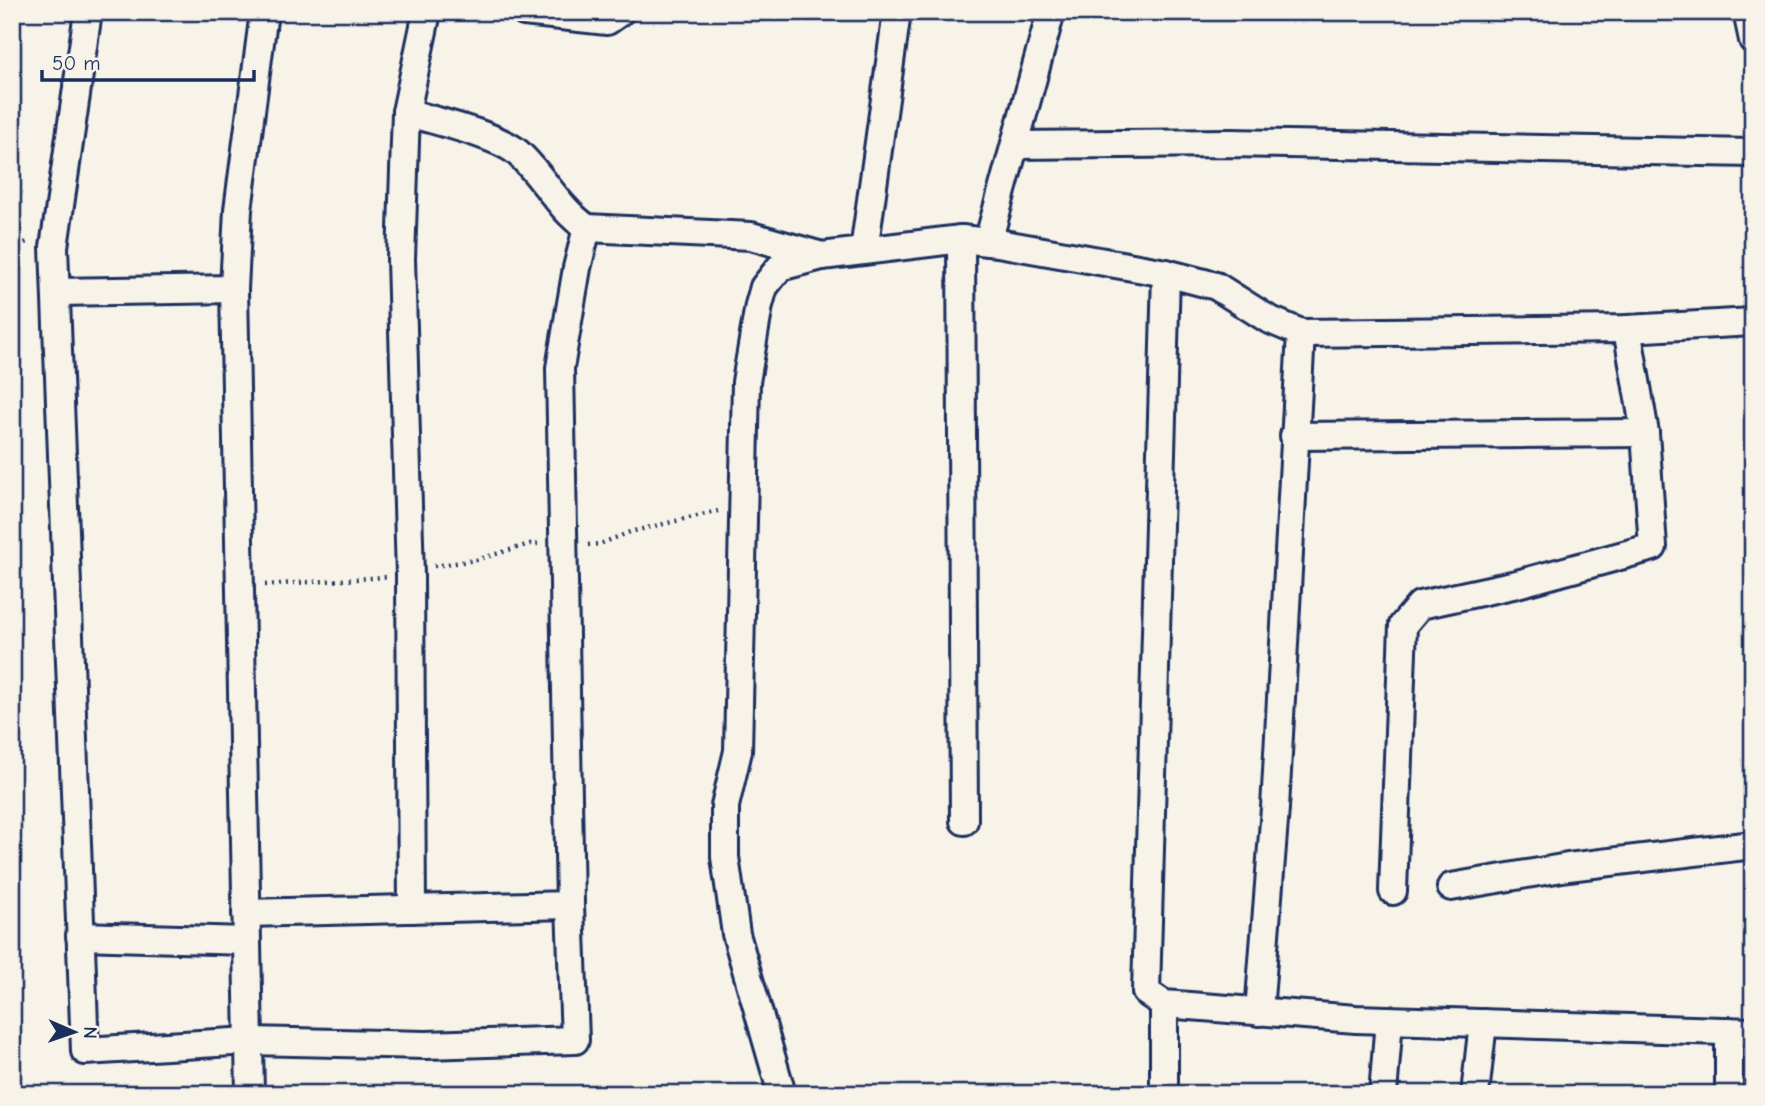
<svg xmlns="http://www.w3.org/2000/svg" width="1765" height="1106" font-family="'Comic Neue',sans-serif">
	<style>
		.lines { fill: none; stroke-linecap: round; stroke-linejoin: round }
		.street-casing { stroke: #1b2f5e; stroke-width: 32 }
		.path { stroke: #1b2f5e; stroke-width: 4.5; stroke-dasharray: 2 5; stroke-linecap: butt }
		.street { stroke: #f7f3e8; stroke-width: 26 }
	</style>
	<rect width="100%" height="100%" fill="#f7f3e8"/>
	<filter id="ink" filterUnits="userSpaceOnUse"><feTurbulence type="fractalNoise" baseFrequency=".0143" numOctaves="2"/><feDisplacementMap in="SourceGraphic" scale="14" xChannelSelector="R" yChannelSelector="G"/><feConvolveMatrix kernelMatrix="1 2 1 2 8 2 1 2 1" color-interpolation-filters="sRGB"/></filter>
	<g filter="url(#ink)">
		<g class="lines">
			<defs>
				<g id="street">
					<polyline points="88,12 54,247 85,1051 249,1041 426,1045 575,1040 570,905 560,368 577,268 587,228"/>
					<polyline points="524,12 607,21 620,12"/>
					<polyline points="1747,12 1753,40"/>
					<path d="M406,112C434,121 498,135 518,153C543,176 558,208 587,228L751,236L822,256"/>
					<polyline points="1015,145 1230,143 1753,153"/>
					<polyline points="961,239 964,821"/>
					<polyline points="988,242 1051,12"/>
					<polyline points="864,251 897,12"/>
					<polyline points="1166,273 1146,992 1164,1004 1356,1019 1753,1032"/>
					<polyline points="56,292 234,289"/>
					<polyline points="1294,436 1645,433"/>
					<polyline points="1451,887 1568,867 1753,845"/>
					<polyline points="1393,891 1403,625 1420,605 1517,584 1653,547 1645,433 1627,329"/>
					<polyline points="412,909 410,576 401,259 406,112 427,12"/>
					<polyline points="246,913 570,905"/>
					<polyline points="80,936 246,941"/>
					<polyline points="1164,1004 1164,1094"/>
					<polyline points="1259,1012 1275,808 1301,333"/>
					<polyline points="250,1094 234,289 238,210 264,12"/>
					<polyline points="782,1094 736,934 725,857 725,806 738,751 746,382 759,305 764,287 780,267 822,256 961,239 998,243 1166,273 1216,286 1268,319 1301,333 1627,329 1753,322"/>
					<polyline points="1383,1094 1389,1020"/>
					<polyline points="1475,1094 1483,1023"/>
					<polyline points="1729,1094 1729,1031"/>
				</g>
			</defs>
			<use href="#street" class="street-casing"/>
			<g class="path">
				<polyline points="12,249 27,242"/>
				<polyline points="588,545 600,544 630,532 718,511"/>
				<polyline points="434,566 476,560 530,544 538,544"/>
				<polyline points="265,585 386,577"/>
			</g>
			<use href="#street" class="street"/>
		</g>
	</g>
	<rect width="1765" height="1106" fill="none" stroke="#f7f3e8" stroke-width="42"/>
	<rect x="21" y="21" width="1723" height="1064" fill="none" stroke="#1b2f5e" stroke-width="2.5" filter="url(#ink)"/>
	<g transform="translate(74 1032) rotate(92)" stroke="#f7f3e8" stroke-width="5" paint-order="stroke">
	<path d="M0-5L12 26L0 18L-12 26Z" fill="#1b2f5e"/>
	<text y="-10" font-size="19" font-weight="bold" text-anchor="middle" fill="#1b2f5e">N</text>
	</g>
	<path d="M42 70v10h212v-10" fill="none" stroke="#1b2f5e" stroke-width="3.5"/>
	<text x="52" y="70" font-size="21" fill="#1b2f5e" stroke="#f7f3e8" stroke-width="5" paint-order="stroke">50 m</text>
</svg>
